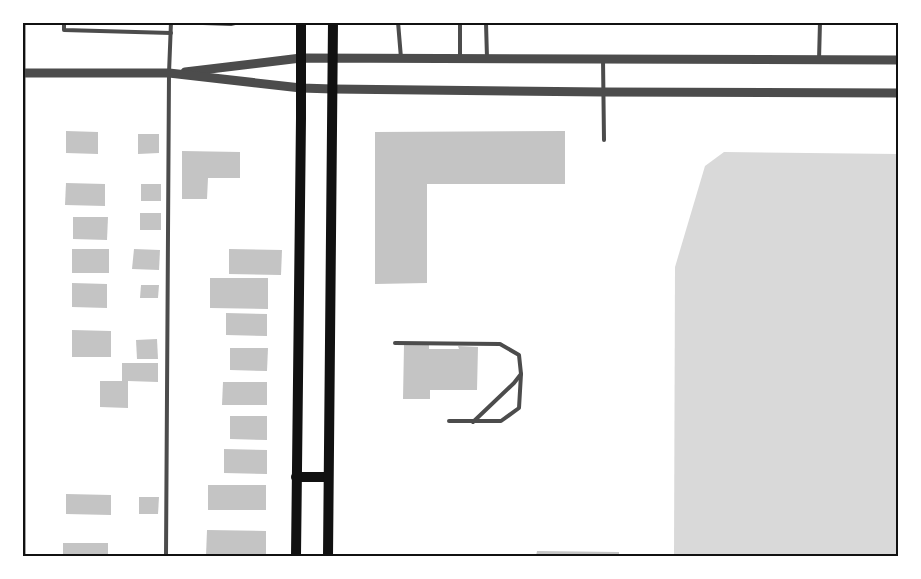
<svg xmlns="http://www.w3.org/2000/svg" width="921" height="579" font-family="Manrope,sans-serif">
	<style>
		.water { fill: #d9d9d9 }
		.building { fill: #c4c4c4 }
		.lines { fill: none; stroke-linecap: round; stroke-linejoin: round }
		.service { stroke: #4c4c4c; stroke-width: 4 }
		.minor { stroke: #4c4c4c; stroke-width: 5 }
		.tertiary { stroke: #4c4c4c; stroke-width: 9 }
		.secondary { stroke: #111; stroke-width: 10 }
		.neatline { fill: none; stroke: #111; stroke-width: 2 }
	</style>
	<rect width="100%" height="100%" fill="#fff"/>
	<polygon class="water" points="724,152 898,154 898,556 674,556 675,267 705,166"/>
	<g class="building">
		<polygon points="66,131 98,132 98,154 66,153"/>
		<polygon points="565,131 565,184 427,184 427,283 375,284 375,132"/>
		<polygon points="138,134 159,134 159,153 138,154"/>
		<polygon points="182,151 240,152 240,178 208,178 207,199 182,199"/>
		<polygon points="66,183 105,184 105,206 65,205"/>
		<rect x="141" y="184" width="20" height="17"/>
		<rect x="140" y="213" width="21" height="17"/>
		<polygon points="73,217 108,217 107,240 73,239"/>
		<rect x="72" y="249" width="37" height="24"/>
		<polygon points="134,249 160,250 159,270 132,269"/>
		<polygon points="229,249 282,250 281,275 229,274"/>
		<polygon points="210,278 268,278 268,309 210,308"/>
		<polygon points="72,283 107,284 107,308 72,307"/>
		<polygon points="141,285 159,285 158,298 140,298"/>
		<polygon points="226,313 267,314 267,336 226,335"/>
		<polygon points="72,330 111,331 111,357 72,357"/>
		<polygon points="157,339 158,359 137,359 136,340"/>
		<polygon points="404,345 429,345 429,349 459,349 458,346 478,347 477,390 430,390 430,399 403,399"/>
		<polygon points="230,348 268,348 267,371 230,370"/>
		<polygon points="122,363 158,363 158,382 128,381 128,408 100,407 100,381 122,381"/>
		<polygon points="223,382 267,382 267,405 222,405"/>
		<polygon points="230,416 267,416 267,440 230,439"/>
		<polygon points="224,449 267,450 267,474 224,473"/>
		<rect x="208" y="485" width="58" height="25"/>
		<polygon points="66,494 111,495 111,515 66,514"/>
		<polygon points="139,497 159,497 158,514 139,514"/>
		<polygon points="207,530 266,531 266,556 206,556"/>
		<rect x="63" y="543" width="45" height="13"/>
		<polygon points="537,551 619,552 619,556 536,556"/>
	</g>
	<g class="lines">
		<g class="service">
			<polyline points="64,22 64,30 171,33"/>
			<polyline points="175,22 231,24 239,22"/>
			<polyline points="398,22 401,58"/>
			<polyline points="426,22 486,23 487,58"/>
			<polyline points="460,23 460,58"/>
			<polyline points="603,59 604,140"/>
			<polyline points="819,60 820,22"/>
			<polyline points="395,343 500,344 519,355 521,374 514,383 473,422"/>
			<polyline points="449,421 501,421 519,408 521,374"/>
			<polyline points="166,556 169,73 171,22"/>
		</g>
		<polyline class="minor" points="23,556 23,22"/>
		<g class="tertiary">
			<polyline points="185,72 301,58 898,60"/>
			<polyline points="22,73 169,73 301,88 333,89 603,92 898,93"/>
		</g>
		<g class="secondary">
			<polyline points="296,477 328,477"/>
			<polyline points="296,556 301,118 301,22"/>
			<polyline points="328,556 333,22"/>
		</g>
	</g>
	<rect width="921" height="579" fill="none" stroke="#ffffff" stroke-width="48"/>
	<rect x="24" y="24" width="873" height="531" class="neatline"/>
</svg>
